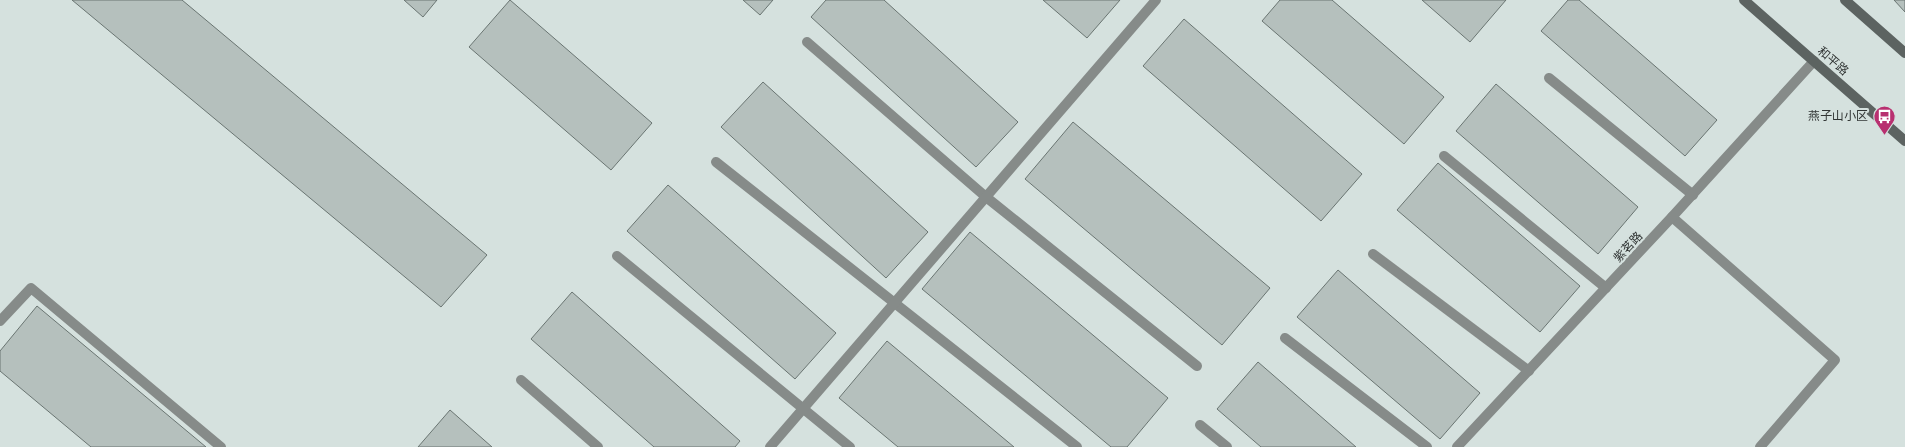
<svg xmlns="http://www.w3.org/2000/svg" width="1905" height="447" font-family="'Source Serif 4','Noto Sans SC',serif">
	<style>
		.building { fill: #b5c0bd; stroke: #6a7572 }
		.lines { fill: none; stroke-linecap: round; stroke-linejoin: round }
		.minor { stroke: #868b89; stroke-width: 10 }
		.secondary { stroke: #5c6361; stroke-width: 10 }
		.labels { text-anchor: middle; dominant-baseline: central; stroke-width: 4; stroke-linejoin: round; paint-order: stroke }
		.street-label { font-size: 12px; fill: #313534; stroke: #d5e1de }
		.poi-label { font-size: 12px; fill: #313534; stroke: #d5e1de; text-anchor: end }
	</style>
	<rect width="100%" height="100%" fill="#d5e1de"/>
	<g class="building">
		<polygon points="72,0 182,0 487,255 441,307"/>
		<polygon points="404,0 437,0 423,17"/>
		<polygon points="510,0 652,123 611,170 469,47"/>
		<polygon points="743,0 773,0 760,15"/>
		<polygon points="826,0 884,0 1018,122 976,167 811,17"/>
		<polygon points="1043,0 1120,0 1087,38"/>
		<polygon points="1280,0 1332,0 1444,97 1404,144 1262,21"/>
		<polygon points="1422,0 1506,0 1470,42"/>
		<polygon points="1568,0 1579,0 1717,120 1685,156 1541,31"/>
		<polygon points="1894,0 1905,0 1905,12"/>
		<polygon points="1184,19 1362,174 1321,221 1143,66"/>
		<polygon points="763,82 928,232 886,278 721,127"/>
		<polygon points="1496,84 1638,207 1598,254 1456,131"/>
		<polygon points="1073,122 1270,288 1222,345 1025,179"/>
		<polygon points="1438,163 1580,286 1540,332 1397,210"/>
		<polygon points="668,185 836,333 795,379 627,231"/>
		<polygon points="970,232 1168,398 1127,447 1111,447 922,289"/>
		<polygon points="1338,270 1480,393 1440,439 1297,317"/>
		<polygon points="572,292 740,441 735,447 654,447 531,339"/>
		<polygon points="37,306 206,447 91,447 0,371 0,351"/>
		<polygon points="887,341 1014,447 898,447 839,398"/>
		<polygon points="1258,362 1356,447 1261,447 1217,409"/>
		<polygon points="450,410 492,447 418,447"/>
	</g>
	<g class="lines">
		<g class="minor">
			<polyline points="807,42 986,197 1197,366"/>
			<polyline points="1549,78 1693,195"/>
			<polyline points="1444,156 1606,288"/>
			<polyline points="716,162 1077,447"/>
			<polyline points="1672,217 1835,360 1760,447"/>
			<polyline points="1373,254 1529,371"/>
			<polyline points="617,256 850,447"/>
			<polyline points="0,321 31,288 221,447"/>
			<polyline points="1285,338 1427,447"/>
			<polyline points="521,380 598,447"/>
			<polyline points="1200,425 1227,447"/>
			<polyline points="770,447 1156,0"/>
			<polyline points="1457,447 1672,217 1814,61"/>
		</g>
		<g class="secondary">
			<polyline points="1744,0 1905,141"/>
			<polyline points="1845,0 1905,53"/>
		</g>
	</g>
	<defs>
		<symbol id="bus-pin" viewBox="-11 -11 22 30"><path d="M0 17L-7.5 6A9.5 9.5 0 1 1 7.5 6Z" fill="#b83070" stroke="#d5e1de"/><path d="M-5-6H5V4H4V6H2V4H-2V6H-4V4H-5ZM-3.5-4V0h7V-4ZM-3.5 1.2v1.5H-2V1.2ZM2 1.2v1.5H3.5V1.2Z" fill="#fff"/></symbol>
	</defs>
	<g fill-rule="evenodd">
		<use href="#bus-pin" x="1872" y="104" width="25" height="34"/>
	</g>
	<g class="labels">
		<g class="street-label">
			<text transform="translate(1833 61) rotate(41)">和平路</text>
			<text transform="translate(1628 247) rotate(-47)">紫茗路</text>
		</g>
		<g class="poi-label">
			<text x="1868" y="116">燕子山小区</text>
		</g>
	</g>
</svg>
